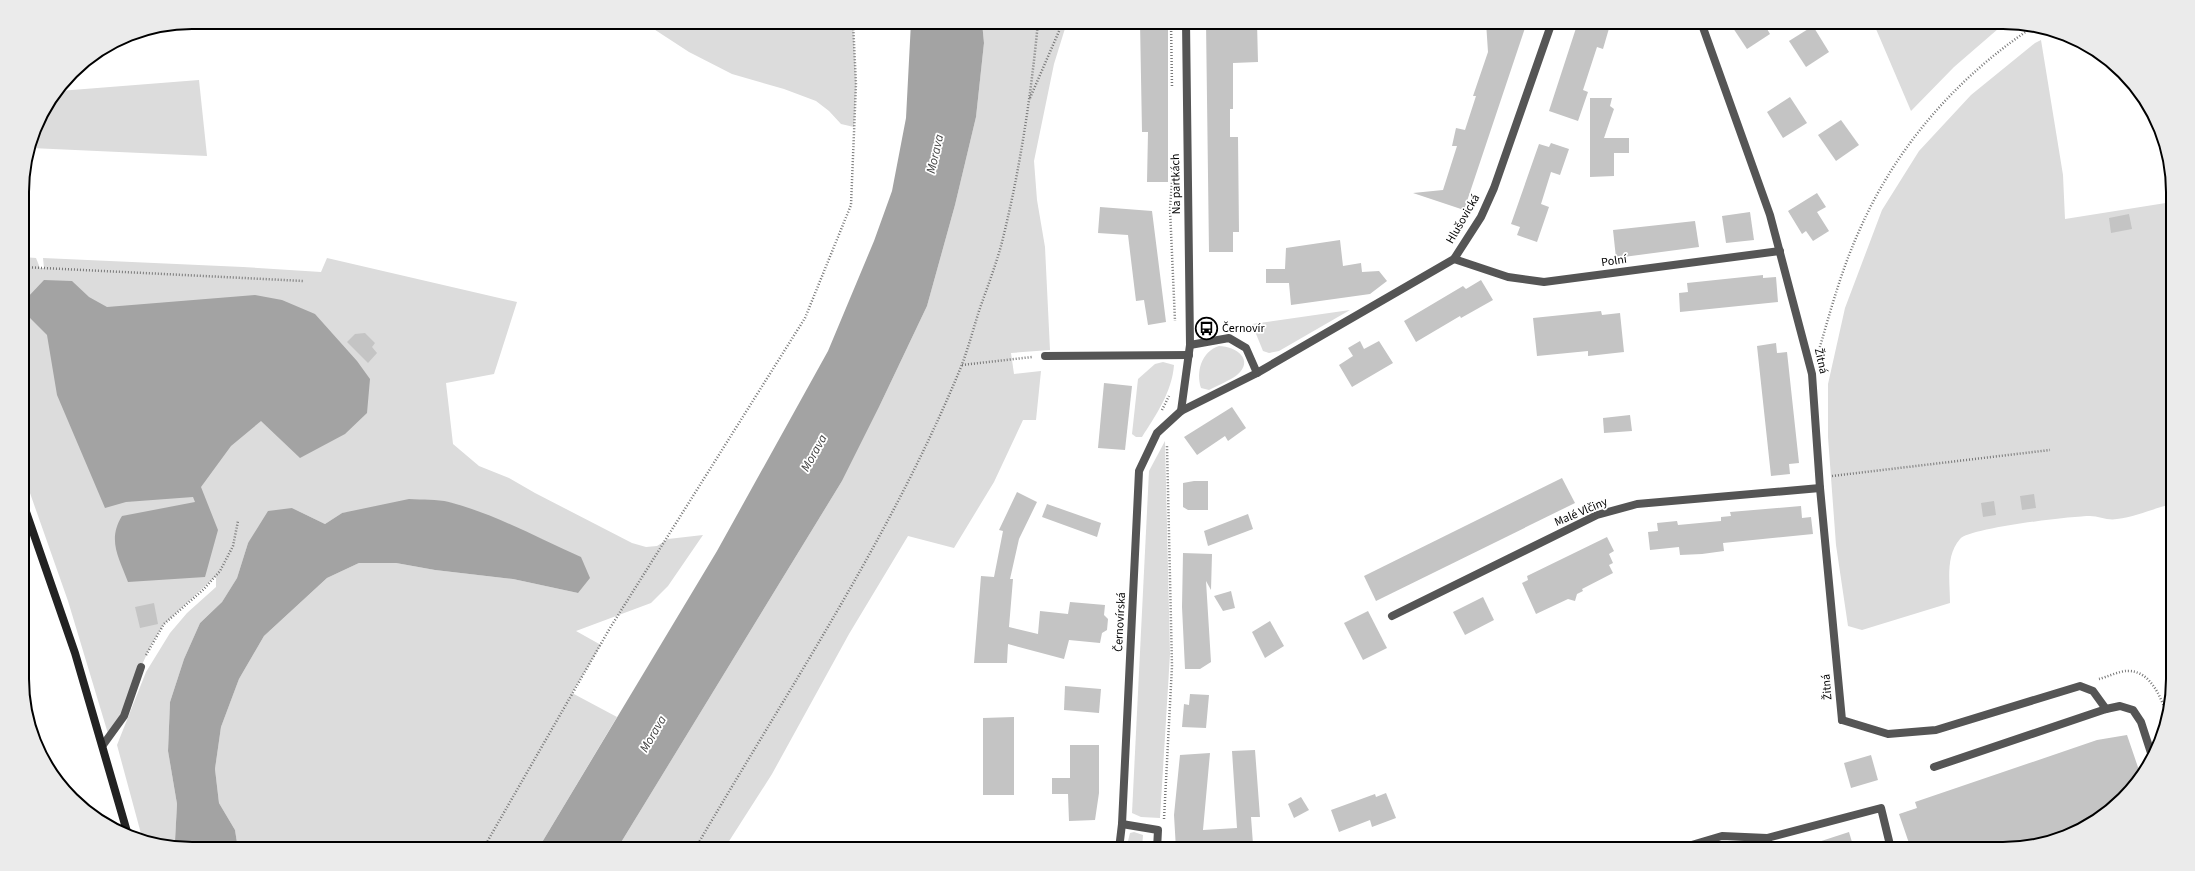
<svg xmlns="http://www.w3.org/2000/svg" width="2195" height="871" font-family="'Source Sans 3',sans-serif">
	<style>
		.green { fill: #dcdcdc }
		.water { fill: #a3a3a3 }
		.building { fill: #c4c4c4 }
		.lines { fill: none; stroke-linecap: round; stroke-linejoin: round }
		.path { stroke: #777; stroke-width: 2.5; stroke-dasharray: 1 2; stroke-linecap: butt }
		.lane { stroke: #555; stroke-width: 8 }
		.street { stroke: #555; stroke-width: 8 }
		.secondary { stroke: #222; stroke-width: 8 }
		.labels { text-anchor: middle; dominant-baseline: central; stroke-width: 3.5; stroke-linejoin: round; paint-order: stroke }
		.street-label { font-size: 12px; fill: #000; stroke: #fff }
		.poi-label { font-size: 12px; fill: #000; stroke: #fff; text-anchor: start }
		.water-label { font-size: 13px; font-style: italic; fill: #444; stroke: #fff }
		.rim { fill: none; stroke: #000; stroke-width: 2 }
	</style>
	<rect width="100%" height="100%" fill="#fff"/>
	<g class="green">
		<polygon points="643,22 853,22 856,84 854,127 841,124 829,111 816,101 784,89 732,74 689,52"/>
		<polygon points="982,22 1067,22 1054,64 1034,161 1037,200 1045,247 1050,350 1011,353 1014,374 1041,371 1036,420 1023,420 994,482 954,548 908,536 849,634 772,774 724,849 617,849 842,481 879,407 927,306 955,205 976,117 984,43"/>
		<polygon points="1865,22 2006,22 1954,67 1911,111 1876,29"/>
		<path d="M2041,40L2063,175L2065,219L2172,202V504C2154,508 2136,517 2117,519C2108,521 2099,516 2090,516C2072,516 1969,528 1960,539C1945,556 1950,582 1950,603L1862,630L1848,626L1836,545L1828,437V384L1845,308L1882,210L1919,151L1971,95L2035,43Z"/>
		<polygon points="199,80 207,156 31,148 39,117 59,91"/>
		<polygon points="23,257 36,258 40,268 44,268 43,258 243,267 321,272 327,258 517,302 494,374 446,383 453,444 479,466 509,478 535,493 632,543 646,547 657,546 668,539 703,535 668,586 651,603 576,631 601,645 572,693 617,717 538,849 238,849 235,830 219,803 215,769 221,727 239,679 264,636 327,578 359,563 396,563 435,570 513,579 578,593 543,540 494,518 448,502 342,513 325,524 292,508 248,543 237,578 222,602 200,623 184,659 170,702 168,751 177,804 175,841 179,847 143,841 117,745 146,672 170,633 187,613 216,587 216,576 164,624 151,645 141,667 124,716 109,737 68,601 24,476"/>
		<polygon points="1350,310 1279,351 1269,353 1263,351 1252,324"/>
		<path d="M1219,346C1236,346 1255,360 1237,375C1229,381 1218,385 1209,390L1201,388C1196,372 1201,352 1219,346Z"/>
		<path d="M1163,362L1174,365C1172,392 1156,415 1142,437H1136L1132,434L1138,379L1155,364Z"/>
		<polygon points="1165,441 1170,654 1160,818 1141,817 1132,813 1149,471"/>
		<polygon points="1134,832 1143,835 1142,849 1126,849 1130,833"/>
	</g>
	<g class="water">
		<polygon points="911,22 982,22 984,43 976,117 955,205 927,306 879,407 842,481 617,849 538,849 717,551 828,351 874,241 892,191 906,118"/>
		<path d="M44,280L72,281L89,297L107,307L255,295L282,300L315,314L357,361L370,379L367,413L345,434L300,458L261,421L231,446L201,487L218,530L205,577L128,582C119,558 107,540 122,516L195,502L193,497L126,502L105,508L57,395L47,335L25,313L27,298Z"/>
		<path d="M409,499C422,500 437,499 449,502C495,514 538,538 581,557L590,578L578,593L513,579L435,570L396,563H359L327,578L264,636L239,679L221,727L215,769L219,803L235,830L238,849H192L179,847L175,841L177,804L168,751L170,702L184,659L200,623L222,602L237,578L248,543L268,511L292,508L325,524L342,513Z"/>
	</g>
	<g class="building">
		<polygon points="1140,22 1168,22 1168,182 1147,182 1148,132 1142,132"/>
		<polygon points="1206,22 1257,22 1258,62 1233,63 1233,109 1230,109 1230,137 1238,137 1239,232 1233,232 1233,252 1209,252"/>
		<polygon points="1486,22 1527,22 1464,210 1413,193 1443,190 1457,146 1452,146 1456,128 1465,130 1476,96 1473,96 1488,52"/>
		<polygon points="1578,22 1601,22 1610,25 1603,49 1597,47 1583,90 1588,92 1578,121 1549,111"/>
		<polygon points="1729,22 1763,22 1770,34 1747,49"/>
		<polygon points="1813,26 1829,52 1806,67 1789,41"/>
		<polygon points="1790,97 1807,123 1783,138 1767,112"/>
		<polygon points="1590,98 1612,98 1610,106 1614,109 1604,138 1629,138 1629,153 1614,153 1614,176 1590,177"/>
		<polygon points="1841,120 1859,145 1836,161 1818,135"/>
		<polygon points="1551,143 1569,149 1560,175 1551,172 1541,204 1549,207 1537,242 1517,235 1520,227 1511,224 1539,144 1549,147"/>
		<polygon points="1817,193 1826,207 1817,212 1829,231 1813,241 1806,231 1802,234 1788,211"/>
		<polygon points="1100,207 1152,211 1166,322 1148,325 1144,300 1136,301 1128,235 1098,233"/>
		<polygon points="1750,212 1754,240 1726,243 1722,216"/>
		<polygon points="2129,214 2132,229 2111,233 2109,218"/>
		<polygon points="1695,221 1699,247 1616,258 1613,230"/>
		<polygon points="1340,240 1343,266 1361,263 1362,272 1379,271 1387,281 1370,294 1291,305 1289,283 1266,283 1266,269 1285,269 1286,248"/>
		<polygon points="1763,275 1763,278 1776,277 1778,302 1680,312 1679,293 1688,292 1687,283"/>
		<polygon points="1481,280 1493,300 1461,318 1460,316 1416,342 1404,321 1463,286 1466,289"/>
		<polygon points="1601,311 1602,315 1620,313 1624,352 1588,356 1588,351 1537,356 1533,318"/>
		<polygon points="365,333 375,343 372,347 377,353 368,363 347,342 355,334"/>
		<polygon points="1360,341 1364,349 1379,341 1393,363 1352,387 1339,365 1353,356 1348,348"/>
		<polygon points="1776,343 1777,353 1787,352 1799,463 1789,464 1790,474 1771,476 1757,346"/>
		<polygon points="1104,383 1132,386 1125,450 1098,448"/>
		<polygon points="1232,407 1246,428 1228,441 1225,436 1197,455 1184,437"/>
		<polygon points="1630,415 1632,431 1604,433 1603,418"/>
		<polygon points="1562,478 1575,503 1376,601 1364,576"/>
		<polygon points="1194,481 1208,481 1208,510 1188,510 1183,507 1183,483"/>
		<polygon points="1017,492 1037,502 1019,539 1010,579 1013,579 1009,627 1038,634 1040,611 1068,614 1070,602 1105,605 1104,615 1108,619 1107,630 1102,633 1100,643 1069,640 1064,659 1008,644 1007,663 974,663 981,576 994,577 1003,531 999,530"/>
		<polygon points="2034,494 2036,508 2022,510 2020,496"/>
		<polygon points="1994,501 1996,515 1983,517 1981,503"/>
		<polygon points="1047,504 1101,523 1097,537 1042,517"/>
		<polygon points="1801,506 1802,518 1811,517 1813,534 1723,543 1724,551 1702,554 1680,555 1679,547 1650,550 1648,532 1658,531 1657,523 1677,521 1678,525 1721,521 1721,517 1731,516 1730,512"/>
		<polygon points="1248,514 1253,529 1208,546 1204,531"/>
		<polygon points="1607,537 1614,551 1609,554 1613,563 1609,565 1613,573 1582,589 1583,591 1577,594 1575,601 1568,599 1536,614 1522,583 1528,580 1527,576"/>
		<polygon points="1183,553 1212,554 1211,590 1206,581 1211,662 1200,669 1185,669 1182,607"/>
		<polygon points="1231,591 1235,608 1223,611 1214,596"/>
		<polygon points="1483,597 1494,620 1465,635 1453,612"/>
		<polygon points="154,603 158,624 140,628 135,607"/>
		<polygon points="1368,611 1387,648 1363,660 1344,623"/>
		<polygon points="1270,621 1284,646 1265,658 1252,632"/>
		<polygon points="1065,686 1101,689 1099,713 1064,710"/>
		<polygon points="1190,694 1209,695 1206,728 1182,727 1184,704 1189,705"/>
		<polygon points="1014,717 1014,795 983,795 983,718"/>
		<polygon points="2127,735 2141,776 2138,782 2106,814 2058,840 2014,849 1911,849 1899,814 1917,808 1915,802 2097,740"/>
		<polygon points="1070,745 1099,745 1099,793 1095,820 1069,821 1068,794 1052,794 1052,778 1070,778"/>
		<polygon points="1255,750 1260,817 1251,817 1253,844 1204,849 1176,849 1174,815 1180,755 1210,753 1203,830 1237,828 1232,751"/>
		<polygon points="1871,755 1878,780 1851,788 1844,763"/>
		<polygon points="1386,793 1396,818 1372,827 1370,820 1339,832 1331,810 1375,794 1376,797"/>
		<polygon points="1301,797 1309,810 1294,818 1288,804"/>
		<polygon points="1849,832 1854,849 1806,849 1806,846"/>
	</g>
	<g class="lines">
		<g class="path">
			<polyline points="1171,22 1172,87"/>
			<polyline points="1030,98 1063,22"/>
			<polyline points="1173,168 1170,209 1175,321"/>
			<polyline points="23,267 304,281"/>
			<path d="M1819,350C1831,309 1842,268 1860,229C1896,147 1958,76 2033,27"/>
			<polyline points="962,365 1032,357"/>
			<polyline points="1162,410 1169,396"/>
			<polyline points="1832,476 2050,450"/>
			<polyline points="146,655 164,624 204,589 220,571 233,546 238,521"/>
			<path d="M2099,679C2107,677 2119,671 2127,671C2150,670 2161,697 2167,715"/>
			<polyline points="1164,819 1172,666 1167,446"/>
			<polyline points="483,849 610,628 805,318 851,205 856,84 853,22"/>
			<path d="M695,849C787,691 891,537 961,367C968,349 973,330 979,311C987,288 996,265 1002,242C1020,170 1031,96 1038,22"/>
		</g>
		<g class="lane">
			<polyline points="1842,720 1888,734 1936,730 2080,686 2093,691 2106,709"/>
			<polyline points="1934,767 2106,709 2120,706 2133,710 2141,722 2152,756"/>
			<polyline points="1122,824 1158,830 1157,849"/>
			<polyline points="1767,838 1771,849"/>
			<polyline points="1678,849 1722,836 1767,838 1881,808 1891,849"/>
		</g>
		<g class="street">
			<polyline points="1701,22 1770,215 1812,374 1820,488 1842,720"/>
			<polyline points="1454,259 1508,277 1544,282 1780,251"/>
			<polyline points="1190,345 1229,338 1246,348 1257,373"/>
			<polyline points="1045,356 1189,355"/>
			<polyline points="1181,411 1190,345 1186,22"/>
			<polyline points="1392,616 1597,515 1637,504 1820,488"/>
			<polyline points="103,745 124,716 141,667"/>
			<polyline points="1119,849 1122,824 1139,471 1157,433 1181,411 1257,373 1454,259 1481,217 1494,188 1552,22"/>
		</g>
		<polyline class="secondary" points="24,506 75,653 128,835"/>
	</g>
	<defs>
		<symbol id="bus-ring" viewBox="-11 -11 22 22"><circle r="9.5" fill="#fff" stroke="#000" stroke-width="1.5"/><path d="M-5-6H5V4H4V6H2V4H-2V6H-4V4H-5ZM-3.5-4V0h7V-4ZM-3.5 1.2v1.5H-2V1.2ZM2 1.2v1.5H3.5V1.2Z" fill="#000"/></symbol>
	</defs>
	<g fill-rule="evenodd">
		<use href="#bus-ring" x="1194" y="316" width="25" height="25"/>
	</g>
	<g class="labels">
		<g class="street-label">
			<text transform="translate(1176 184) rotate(-91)">Na partkách</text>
			<text transform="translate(1463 219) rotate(-60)">Hlušovická</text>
			<text transform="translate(1614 261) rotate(-8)">Polní</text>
			<text transform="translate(1821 361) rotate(78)">Žitná</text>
			<text transform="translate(1581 512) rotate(-23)">Malé Vlčiny</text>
			<text transform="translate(1120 622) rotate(-87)">Černovírská</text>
			<text transform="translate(1827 687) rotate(-95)">Žitná</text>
		</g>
		<g class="poi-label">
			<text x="1222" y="328">Černovír</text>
		</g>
		<g class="water-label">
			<text transform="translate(935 154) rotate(-77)">Morava</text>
			<text transform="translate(814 453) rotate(-61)">Morava</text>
			<text transform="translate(653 734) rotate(-60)">Morava</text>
		</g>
	</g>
	<path d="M0 0H2195V871H0ZM192 29H2003A163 163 0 0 1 2166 192V679A163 163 0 0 1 2003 842H192A163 163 0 0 1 29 679V192A163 163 0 0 1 192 29Z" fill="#ebebeb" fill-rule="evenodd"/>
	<path class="rim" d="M192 29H2003A163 163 0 0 1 2166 192V679A163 163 0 0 1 2003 842H192A163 163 0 0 1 29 679V192A163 163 0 0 1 192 29Z"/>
</svg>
